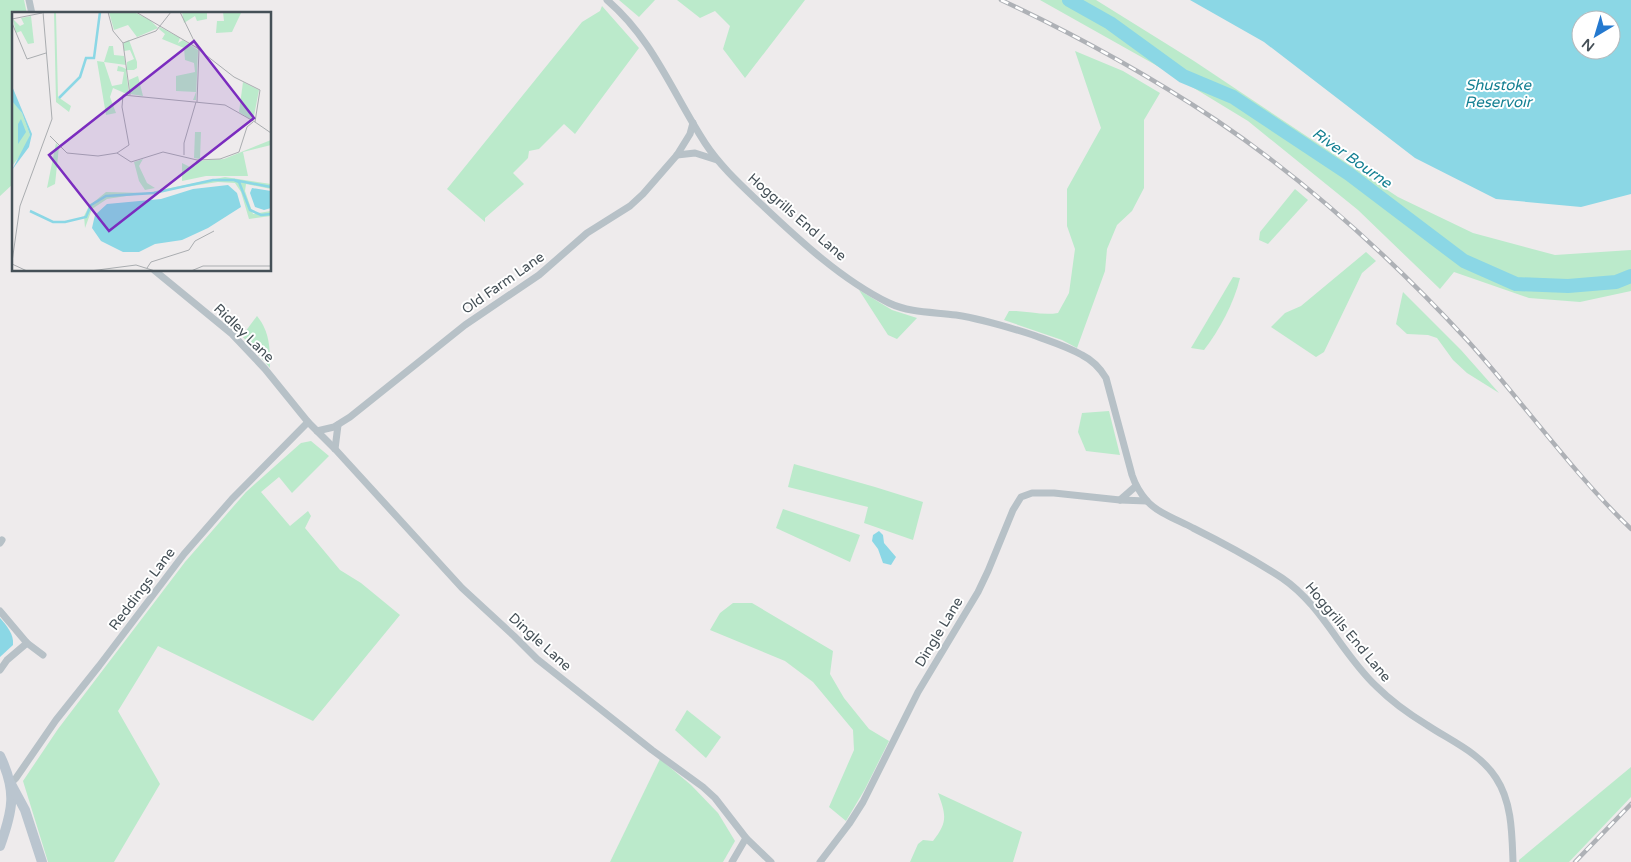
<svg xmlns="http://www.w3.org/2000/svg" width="1631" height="862" viewBox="0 0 1631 862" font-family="'Varela Round',sans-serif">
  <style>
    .green { fill: #bbeacb }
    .water { fill: #8bd7e5; fill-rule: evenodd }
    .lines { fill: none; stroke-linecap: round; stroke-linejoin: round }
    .river { stroke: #8bd7e5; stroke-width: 14 }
    .street { stroke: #b7c1c7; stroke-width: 7 }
    .secondary { stroke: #bac5cf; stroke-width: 10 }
    .rail-casing { stroke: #aeb1b6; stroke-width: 4.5 }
    .rail { stroke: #fff; stroke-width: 2.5; stroke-dasharray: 8; stroke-linecap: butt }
    .labels { text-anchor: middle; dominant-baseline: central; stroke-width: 4; stroke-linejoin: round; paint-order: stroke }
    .street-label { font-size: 14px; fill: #455057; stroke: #fff }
    .water-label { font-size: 15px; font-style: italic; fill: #158093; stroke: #fff }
    .inset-river { fill: none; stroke: #8bd7e5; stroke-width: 2.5 }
    .inset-road { fill: none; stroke: #aaadb0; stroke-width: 1 }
    .view { fill: #7b2cbf; fill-opacity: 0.15; stroke: #7b2cbf; stroke-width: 2.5 }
    .inset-edge { fill: none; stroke: #455057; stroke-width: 2.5 }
  </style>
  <rect width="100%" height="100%" fill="#eeebec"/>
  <g class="green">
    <path d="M 0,0 L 24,0 L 27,14 L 14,14 L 14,183 L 0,196 Z"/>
    <path d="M 619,0 L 655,0 L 639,17 Z"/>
    <path d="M 677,0 L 805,0 L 745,78 L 723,49 L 730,26 L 715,11 L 700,18 Z"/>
    <path d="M 1040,0 L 1096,0 L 1194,61 L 1398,197 L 1473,233 L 1555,255 L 1631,250 L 1631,291 L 1580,302 L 1529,298 L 1454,272 L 1440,289 L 1358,210 L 1248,121 L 1161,68 Z"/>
    <path d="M 602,6 L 639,48 L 575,134 L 564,124 L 539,149 L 529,151 L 528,158 L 513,173 L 524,184 L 485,218 L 485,222 L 447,189 L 582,22 L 600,11 Z"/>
    <path d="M 1075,51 L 1123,71 L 1160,93 L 1144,120 L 1144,188 L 1132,211 L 1117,225 L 1107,249 L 1105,271 L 1077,348 L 1062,340 L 1004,320 L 1009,311 C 1026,310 1041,316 1058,313 L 1069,293 L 1075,249 L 1067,226 L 1067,189 L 1101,128 Z"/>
    <path d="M 1295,189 L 1308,200 L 1268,244 L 1259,240 L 1260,232 Z"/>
    <path d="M 1366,252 L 1376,261 L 1362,273 L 1324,352 L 1316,357 L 1271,327 L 1285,313 L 1301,306 Z"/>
    <path d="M 1233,277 L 1240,278 C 1234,303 1220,329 1204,350 L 1191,348 Z"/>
    <path d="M 859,290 L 892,310 L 917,318 L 897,339 L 888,335 Z"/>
    <path d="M 1403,292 L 1461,350 L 1499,393 L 1467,373 L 1453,360 L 1437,338 L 1428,335 L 1407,334 L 1396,324 Z"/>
    <path d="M 257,316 C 270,332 270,349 270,368 L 242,336 Z"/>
    <path d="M 1109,411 L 1120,455 L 1086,451 L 1078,432 L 1082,413 Z"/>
    <path d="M 311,441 L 329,456 L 292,493 L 279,477 L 261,492 L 290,526 L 308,511 L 311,516 L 305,528 L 340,570 L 361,583 L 400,615 L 313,721 L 158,646 L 118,711 L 160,784 L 114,862 L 48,862 L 23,781 L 58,729 L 185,562 L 246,492 L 301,443 Z"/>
    <path d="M 794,464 L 875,487 L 923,502 L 913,540 L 864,523 L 868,507 L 788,487 Z"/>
    <path d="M 783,509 L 860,535 L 850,562 L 776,528 Z"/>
    <path d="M 733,603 L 752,603 L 833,651 L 830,674 L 844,698 L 869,729 L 889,741 L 865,789 L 846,821 L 829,807 L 854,750 L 853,730 L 813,682 L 785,661 L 710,630 L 720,613 Z"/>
    <path d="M 687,710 L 721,737 L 706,758 L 675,730 Z"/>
    <path d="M 660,759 L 691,785 L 718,813 L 735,841 L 723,862 L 610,862 Z"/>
    <path d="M 1631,767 L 1631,797 L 1569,862 L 1519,862 L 1519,860 Z"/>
    <path d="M 938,793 L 1022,832 L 1013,862 L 910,862 L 918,844 L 923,840 L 933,841 C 948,822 946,815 938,793 Z"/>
  </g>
  <g class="water">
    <path d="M 1190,0 L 1631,0 L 1631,194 L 1581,207 L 1496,199 L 1415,158 L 1264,42 ZM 1581,20 L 1611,20 L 1611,50 L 1581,50 Z"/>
    <path d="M 879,531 L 883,535 L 884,543 L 896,557 L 891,565 L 883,563 L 878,549 L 872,541 L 873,535 Z"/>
    <path d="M 0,618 C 7,626 14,634 13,645 L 0,657 Z"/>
  </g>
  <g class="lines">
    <path class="river" d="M 1069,0 L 1110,23 L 1183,76 L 1233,97 L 1349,174 L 1464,261 L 1516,284 L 1568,286 L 1616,282 L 1631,276"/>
    <g class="street">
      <path d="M 29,0 L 32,14"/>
      <path d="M 607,0 C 653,39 673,94 705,143 C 720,166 741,185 761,204 C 799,240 842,280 889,303 C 910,313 933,312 956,315 C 982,319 1008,327 1033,335 C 1049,341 1066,346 1082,355 C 1092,360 1100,368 1106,378 L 1132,475 C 1135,484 1140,493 1147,501 C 1158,513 1178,520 1193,528 C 1223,543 1253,559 1282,578 C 1322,605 1341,653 1376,686 C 1391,701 1409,714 1427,725 C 1451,741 1480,753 1496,778 C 1512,802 1512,834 1513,862"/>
      <path d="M 677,155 L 695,153 L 717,160"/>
      <path d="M 154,270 L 232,334 L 265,369 L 308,422 L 335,449 L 462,588 L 514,636 L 537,659 L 652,750 L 703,787 L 715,798 L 746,838 L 771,862"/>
      <path d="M 317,431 L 334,427 L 350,417 L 465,325 L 539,275 L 587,233 L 630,206 L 643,194 L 677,155 L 690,134 L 693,123"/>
      <path d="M 335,449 L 338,425"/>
      <path d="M 1120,500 L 1136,486"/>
      <path d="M 0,543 L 2,540"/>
      <path d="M 0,611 L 27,643 L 43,655"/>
      <path d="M 0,670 L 7,660 L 27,643"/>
      <path d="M 11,783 L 16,778 L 56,720 L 99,666 L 184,554 L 232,499 L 308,422"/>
      <path d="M 732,862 L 746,838"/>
      <path d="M 820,862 L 849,824 L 863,802 L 918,692 L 978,592 L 988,571 L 1013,510 L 1021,497 L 1032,493 L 1054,493 L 1120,500 L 1147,501"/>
    </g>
    <g class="secondary">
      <path d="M 0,756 C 17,791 13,810 0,846"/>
      <path d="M 11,784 L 25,810 L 42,862"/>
    </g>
    <defs>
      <g id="rail">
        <path d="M 1001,0 C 1076,35 1148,75 1216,120 C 1308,182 1392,259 1467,340 C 1523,402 1571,471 1631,529"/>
        <path d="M 1575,862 L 1631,804"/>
      </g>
    </defs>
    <use href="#rail" class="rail-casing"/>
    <use href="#rail" class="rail"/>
  </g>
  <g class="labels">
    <g class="street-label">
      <text transform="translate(797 217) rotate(41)">Hoggrills End Lane</text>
      <text transform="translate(503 283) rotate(-35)">Old Farm Lane</text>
      <text transform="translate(244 333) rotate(44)">Ridley Lane</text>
      <text transform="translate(142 589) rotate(-53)">Reddings Lane</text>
      <text transform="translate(939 632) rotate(-59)">Dingle Lane</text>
      <text transform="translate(1348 632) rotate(50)">Hoggrills End Lane</text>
      <text transform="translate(540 642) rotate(42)">Dingle Lane</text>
    </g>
    <g class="water-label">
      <text x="1498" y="85">Shustoke<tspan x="1498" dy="17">Reservoir</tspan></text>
      <text transform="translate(1352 158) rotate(35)">River Bourne</text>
    </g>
  </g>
  <g transform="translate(12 12)">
    <rect width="259" height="259" fill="#eeebec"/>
    <path d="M 42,0 L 53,0 L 44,1 L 46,85 L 59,94 L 57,100 L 44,90 ZM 97,0 L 122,0 L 138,8 L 146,16 L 125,25 L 116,13 L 102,18 ZM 170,0 L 195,0 L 195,7 L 185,9 L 183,4 L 172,11 ZM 211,0 L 229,1 L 220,20 L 204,21 L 205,9 L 212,9 ZM 19,4 L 22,31 L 16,32 L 9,19 L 4,21 L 1,7 L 8,14 L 12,12 L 9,6 ZM 148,15 L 168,26 L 166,31 L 171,28 L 186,38 L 184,87 L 184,88 L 181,88 L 184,80 L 164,79 L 164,64 L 183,60 L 182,51 L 173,48 L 172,36 L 150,27 L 153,22 L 147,17 ZM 117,28 L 125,50 L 125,56 L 122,58 L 115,58 L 115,50 L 122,47 L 118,38 L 112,39 L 111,31 ZM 97,34 L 101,34 L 102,43 L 112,44 L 114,53 L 92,50 L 100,74 L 110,72 L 112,60 L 105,59 L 106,54 L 110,55 L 114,57 L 117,83 L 101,76 L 98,85 L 104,101 L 94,103 L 85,49 L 92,50 ZM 126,64 L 131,84 L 118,82 L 117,68 ZM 231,70 L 247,78 L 241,109 L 227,100 ZM 0,88 L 10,101 L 18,123 L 11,140 L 0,154 ZM 183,120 L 189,120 L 188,147 L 182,146 ZM 259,128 L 259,133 L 231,140 L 236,164 L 194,164 L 170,169 L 170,151 L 178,155 L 184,153 L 184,149 L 212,147 ZM 44,131 L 47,135 L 43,172 L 35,176 ZM 131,147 L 127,154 L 135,171 L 143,176 L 133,178 L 127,169 L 122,150 ZM 213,165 L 259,172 L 259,177 L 234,172 L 233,179 L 241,202 L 259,199 L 259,204 L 237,207 L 229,180 L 223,171 L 206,170 L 95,187 L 80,197 L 73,216 L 72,204 L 77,194 L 94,180 L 134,181 Z" fill="#bbeacb"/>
    <path d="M 0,74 L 20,122 L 17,135 L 0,158 L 18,123 L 10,101 L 0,89 ZM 9,107 L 14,120 L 6,132 L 6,112 ZM 216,173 L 225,181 L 229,195 L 196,216 L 170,228 L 143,232 L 127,240 L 111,240 L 89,229 L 80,216 L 83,203 L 95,192 L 149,187 L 181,177 ZM 240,176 L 259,179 L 259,196 L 252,198 L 243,195 L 238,181 Z" fill="#8bd7e5"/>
    <path class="inset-river" d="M 47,86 L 68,65 L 74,46 L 82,46 L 88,0M 222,168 L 227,170 L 238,198 L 249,203 L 259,202M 18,199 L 41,210 L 53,210 L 74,205 L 79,193 L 94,184 L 142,181 L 201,168 L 222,168 L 259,175"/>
    <path class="inset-road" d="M 96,0 L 101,19 L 111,31 L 118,83M 124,0 L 187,37 L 185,90M 168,0 L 186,37 L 222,65 L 248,78 L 243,110 L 259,121M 0,7 L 30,1M 0,11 L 15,47 L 34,41M 111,31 L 144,19 L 159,0M 38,124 L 55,141 L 86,144 L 105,141 L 119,150 L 151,140 L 185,148 L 208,147 L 227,140 L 235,115 L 241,110M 105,141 L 117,133 L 110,95 L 111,83 L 213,93 L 243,110M 172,143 L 172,131 L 184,90M 0,250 L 8,194 L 40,107 L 31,0M 0,252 L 15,259M 135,256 L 139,250 L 177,238 L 183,229 L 202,219M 78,259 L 124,253 L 143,259M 179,259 L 191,254 L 259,254"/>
    <path class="view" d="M 182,29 L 242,106 L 97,219 L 37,143 Z"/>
    <rect width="259" height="259" class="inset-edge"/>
  </g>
  <g transform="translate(1596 35) rotate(218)"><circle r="24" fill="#ffffff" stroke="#b5b9bc"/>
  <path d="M0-4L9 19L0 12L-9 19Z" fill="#2479cf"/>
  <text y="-8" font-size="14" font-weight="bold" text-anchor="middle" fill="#455057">N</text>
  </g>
</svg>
